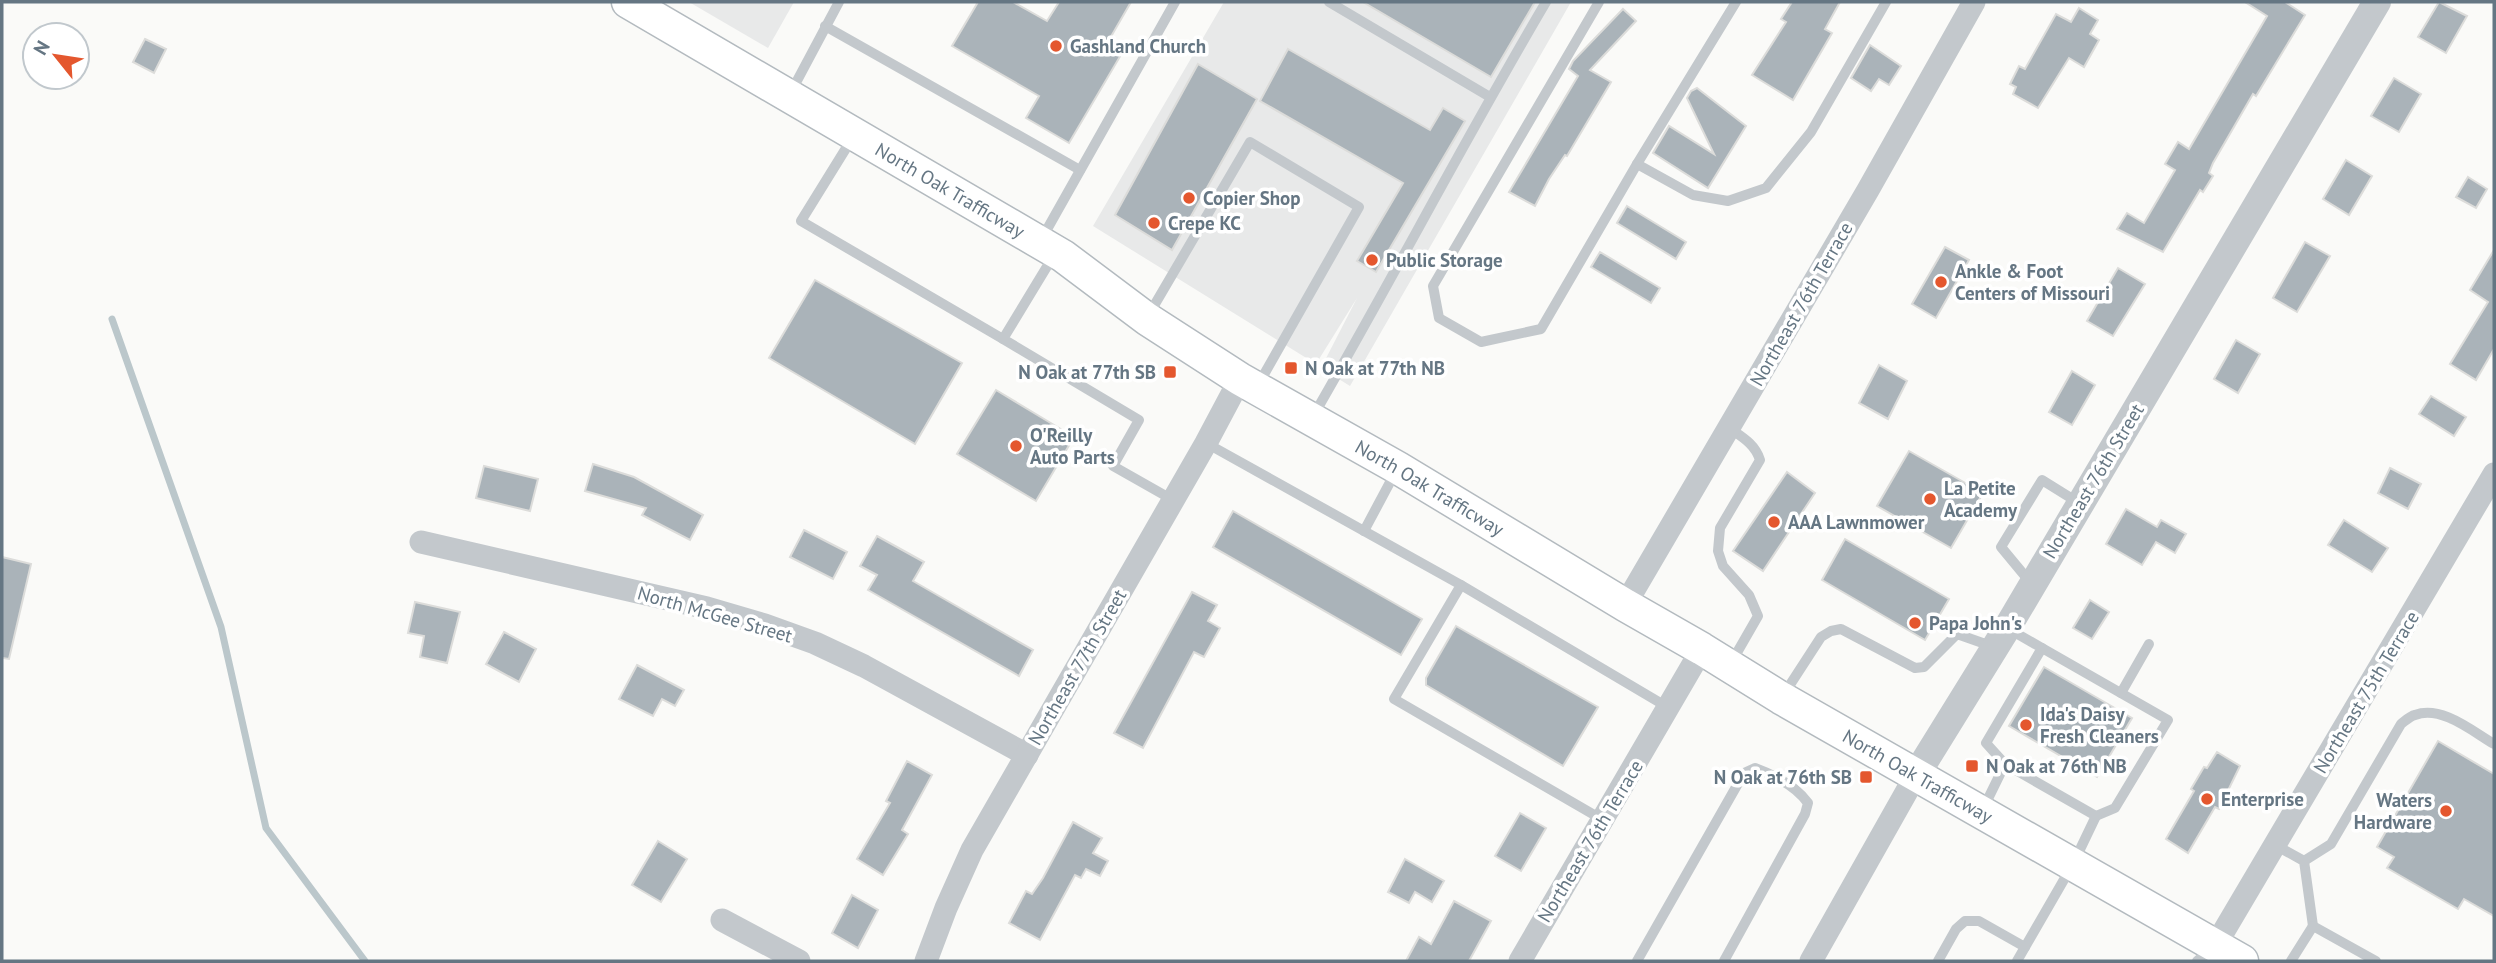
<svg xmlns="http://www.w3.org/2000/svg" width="2496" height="963" viewBox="0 0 2496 963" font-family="'PT Sans',sans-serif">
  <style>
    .built { fill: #e8e9e9 }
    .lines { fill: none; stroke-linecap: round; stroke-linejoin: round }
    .stream { stroke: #bbc7cb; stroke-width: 7 }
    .building { fill: #aab3b9; stroke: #dcdcda; stroke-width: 2 }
    .secondary-casing { stroke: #b3babf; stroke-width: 35 }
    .service { stroke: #c3c8cc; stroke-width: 10 }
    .minor { stroke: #c3c8cc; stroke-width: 23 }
    .tertiary { stroke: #c3c8cc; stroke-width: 28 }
    .secondary { stroke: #fff; stroke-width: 32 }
    .poi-dot { fill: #e4572e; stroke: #fff; stroke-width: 2.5 }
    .labels { text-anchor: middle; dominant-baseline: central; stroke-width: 7; stroke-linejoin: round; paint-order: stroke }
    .poi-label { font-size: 19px; font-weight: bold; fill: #657683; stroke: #fff; text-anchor: start }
    .street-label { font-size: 19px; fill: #657683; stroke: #fff }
  </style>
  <rect width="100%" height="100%" fill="#fafaf8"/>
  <g class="built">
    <path d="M 689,2 L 794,2 L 768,48 Z"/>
    <path d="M 1224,2 L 1571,2 L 1350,386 L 1321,368 L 1357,298 L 1316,364 L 1093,226 Z"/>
  </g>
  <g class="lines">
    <path class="stream" d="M 112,319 L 221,627 L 266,828 L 365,961"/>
  </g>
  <g class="building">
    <path d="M 978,2 L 1013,2 L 1047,21 L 1059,2 L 1131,2 L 1109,40 L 1125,48 L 1069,143 L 1026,118 L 1039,96 L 952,46 Z"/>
    <path d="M 1363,2 L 1535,2 L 1491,77 Z"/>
    <path d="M 1792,2 L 1840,2 L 1825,29 L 1832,33 L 1793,100 L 1752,75 L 1786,22 L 1781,19 Z"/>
    <path d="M 2245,2 L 2285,2 L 2305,15 L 2256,96 L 2253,94 L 2213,163 L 2209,173 L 2213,176 L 2203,192 L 2200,190 L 2163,252 L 2117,229 L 2127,213 L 2144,223 L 2175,170 L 2165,164 L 2178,142 L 2189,149 L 2267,16 Z"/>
    <path d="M 2439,2 L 2467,16 L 2446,53 L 2418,37 Z"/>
    <path d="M 2079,8 L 2098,20 L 2090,34 L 2099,40 L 2084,67 L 2069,58 L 2038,108 L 2013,94 L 2016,87 L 2010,84 L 2019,66 L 2025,69 L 2056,14 L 2071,22 Z"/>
    <path d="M 1623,9 L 1636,21 L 1590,70 L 1611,82 L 1567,156 L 1565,155 L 1549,179 L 1535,206 L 1509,192 L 1578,76 L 1569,69 L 1573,61 Z"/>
    <path d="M 145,39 L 166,49 L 154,73 L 133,62 Z"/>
    <path d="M 1870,45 L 1901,66 L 1889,85 L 1879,79 L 1871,91 L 1851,78 Z"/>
    <path d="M 1288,49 L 1430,130 L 1443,108 L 1465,121 L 1376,272 L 1357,261 L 1403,183 L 1260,101 Z"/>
    <path d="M 1198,64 L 1257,99 L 1172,250 L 1115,215 Z"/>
    <path d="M 2394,78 L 2421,94 L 2399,132 L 2371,116 Z"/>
    <path d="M 1697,88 L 1746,126 L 1708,188 L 1653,153 L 1669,126 L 1714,154 L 1687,98 L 1691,91 Z"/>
    <path d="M 2346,160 L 2372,176 L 2349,215 L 2323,199 Z"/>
    <path d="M 2468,177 L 2487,189 L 2476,208 L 2456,197 Z"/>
    <path d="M 1627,206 L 1686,242 L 1676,259 L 1617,223 Z"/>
    <path d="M 2305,242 L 2330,256 L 2297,312 L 2273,298 Z"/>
    <path d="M 1945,247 L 1969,260 L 1936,318 L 1912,304 Z"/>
    <path d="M 2494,250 L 2494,349 L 2476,380 L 2450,364 L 2488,302 L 2470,290 Z"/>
    <path d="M 1600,252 L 1660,288 L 1651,303 L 1591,267 Z"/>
    <path d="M 2118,268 L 2145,284 L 2113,336 L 2087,321 Z"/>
    <path d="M 815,280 L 962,363 L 915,444 L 769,358 Z"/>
    <path d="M 2236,340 L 2260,354 L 2238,393 L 2214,379 Z"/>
    <path d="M 1879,365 L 1907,381 L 1888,419 L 1859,403 Z"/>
    <path d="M 2072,371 L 2095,385 L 2072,425 L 2049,412 Z"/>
    <path d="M 996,390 L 1074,437 L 1036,501 L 957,454 Z"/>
    <path d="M 2431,396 L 2466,417 L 2454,436 L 2419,414 Z"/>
    <path d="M 1909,451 L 1983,493 L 1951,548 L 1877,506 Z"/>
    <path d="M 593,464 L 634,477 L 703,515 L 690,540 L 642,515 L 646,508 L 585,491 Z"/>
    <path d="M 484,466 L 538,479 L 530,511 L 476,498 Z"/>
    <path d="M 2390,468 L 2421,484 L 2408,509 L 2378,493 Z"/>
    <path d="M 1787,472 L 1815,493 L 1763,571 L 1733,551 Z"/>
    <path d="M 2126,509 L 2157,527 L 2161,520 L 2186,534 L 2175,553 L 2156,542 L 2142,565 L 2106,544 Z"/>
    <path d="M 1233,511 L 1422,619 L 1401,655 L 1213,547 Z"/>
    <path d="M 2344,520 L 2388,548 L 2372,572 L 2328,545 Z"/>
    <path d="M 804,530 L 847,552 L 833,579 L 790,557 Z"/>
    <path d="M 877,536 L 924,562 L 913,581 L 1033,650 L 1019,676 L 868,590 L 877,575 L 860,566 Z"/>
    <path d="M 1845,539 L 1949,599 L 1925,640 L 1822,580 Z"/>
    <path d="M 2,557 L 31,564 L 9,659 L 2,658 Z"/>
    <path d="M 1192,592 L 1217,605 L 1208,621 L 1220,628 L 1204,657 L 1194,652 L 1143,748 L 1114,733 Z"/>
    <path d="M 2090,600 L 2109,612 L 2092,639 L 2073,628 Z"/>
    <path d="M 415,602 L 460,612 L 447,663 L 420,657 L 424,636 L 408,633 Z"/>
    <path d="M 1456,626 L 1598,707 L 1563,766 L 1426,685 L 1426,678 Z"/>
    <path d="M 504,632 L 536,649 L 519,682 L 486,664 Z"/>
    <path d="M 637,665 L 684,690 L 675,706 L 662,699 L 653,716 L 619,699 Z"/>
    <path d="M 2044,667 L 2132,718 L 2097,777 L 2009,726 Z"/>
    <path d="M 2438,741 L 2494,774 L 2494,916 L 2464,899 L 2458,909 L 2387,868 L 2394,857 L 2377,847 Z"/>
    <path d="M 2217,752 L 2240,766 L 2219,809 L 2215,807 L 2188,853 L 2166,839 L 2194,791 L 2191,789 L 2204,767 L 2207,768 Z"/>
    <path d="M 907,761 L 932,775 L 902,830 L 908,834 L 883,875 L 857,859 L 890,803 L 886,801 Z"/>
    <path d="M 1520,813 L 1546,828 L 1521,871 L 1495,856 Z"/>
    <path d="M 1073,822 L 1102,838 L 1093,853 L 1108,861 L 1100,876 L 1086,869 L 1081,878 L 1075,875 L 1040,940 L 1009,923 L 1026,891 L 1032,894 L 1043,878 Z"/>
    <path d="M 658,841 L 687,859 L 661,902 L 632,885 Z"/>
    <path d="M 1405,859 L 1444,881 L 1432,902 L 1415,892 L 1409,903 L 1388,892 Z"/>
    <path d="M 852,895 L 878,910 L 858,948 L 832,933 Z"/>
    <path d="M 1454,901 L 1491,921 L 1469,961 L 1406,961 L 1419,937 L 1431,944 Z"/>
  </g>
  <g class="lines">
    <defs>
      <g id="secondary">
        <path id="s1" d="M 628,2 L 1063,256 L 1147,319 L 1240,379 L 1398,468 L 1625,605 L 1702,649 L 1781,698 L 2242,961"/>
      </g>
    </defs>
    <use href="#secondary" class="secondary-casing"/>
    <g class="service">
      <path d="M 1329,2 L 1490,97"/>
      <path d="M 1599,2 L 1433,286 L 1439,318 L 1481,342 L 1541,329 L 1637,164 L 1736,2"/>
      <path d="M 825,26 L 1080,170"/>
      <path d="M 791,92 L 839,2"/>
      <path d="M 853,137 L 801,221 L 1003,339"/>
      <path d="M 1637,164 L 1693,195 L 1728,201 L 1766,188 L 1811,132 L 1886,2"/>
      <path d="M 1041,240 L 1175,2"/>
      <path d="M 1054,255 L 1003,339 L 1139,420 L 1113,466 L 1173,500"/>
      <path d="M 1148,316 L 1250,142 L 1359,207 L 1258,385"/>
      <path d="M 1312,418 C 1392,280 1465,139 1546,2"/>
      <path d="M 1729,428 C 1742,437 1755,444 1760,460 L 1720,528 L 1718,551 L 1723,566 L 1749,595 L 1758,616 L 1731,663"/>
      <path d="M 1206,443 L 1461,585 L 1394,699 L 1603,820"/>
      <path d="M 1364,531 L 1396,471"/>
      <path d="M 2030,582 L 2001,547 L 2042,480 L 2079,503"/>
      <path d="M 1461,585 L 1669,708"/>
      <path d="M 2042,648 L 2168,720 L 2115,808 L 2096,816"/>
      <path d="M 2121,693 L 2149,644"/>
      <path d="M 1784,694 L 1821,637 L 1831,631 L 1841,629 L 1915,668 L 1924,667 L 1957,634 L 1994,647"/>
      <path d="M 2005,764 L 1986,743 L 2042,648 L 2007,628"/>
      <path d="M 1982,811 L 2005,764 L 2096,816 L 2073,864 L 2017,961"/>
      <path d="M 2275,845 L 2304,861 L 2313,926"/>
      <path d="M 2304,861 L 2331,844 L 2401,724 C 2405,721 2410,716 2415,715 C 2442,705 2473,732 2494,744"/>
      <path d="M 1637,961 L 1744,773 L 1755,768 C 1774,775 1796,786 1808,803 L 1805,814 L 1724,961"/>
      <path d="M 1938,961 L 1956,929 L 1965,921 L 1979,921 L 2025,947"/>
      <path d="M 2197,961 L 2214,947"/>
      <path d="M 2291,961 L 2313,926 L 2376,961"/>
    </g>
    <g class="minor">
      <path d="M 421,542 L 707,608 L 765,625 L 815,643 L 864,666 L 1027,755"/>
      <path d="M 1625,605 L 1868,190 L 1974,2"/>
      <path d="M 722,920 L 799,961"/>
      <path d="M 2215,946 L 2494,474"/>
      <path d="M 926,961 L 946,908 L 972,850 L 1206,443 L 1240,379"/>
      <path d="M 1520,961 L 1702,649"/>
      <path d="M 1811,961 L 1916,775"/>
    </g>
    <path class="tertiary" d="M 1916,775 L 2007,628 L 2377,2"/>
    <use href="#secondary" class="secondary"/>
  </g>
  <g class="poi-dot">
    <circle cx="1056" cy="46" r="7"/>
    <circle cx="1189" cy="198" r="7"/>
    <circle cx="1154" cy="223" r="7"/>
    <circle cx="1372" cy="260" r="7"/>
    <circle cx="1941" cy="282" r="7"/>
    <rect x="1284" y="361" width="14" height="14" rx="3.5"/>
    <rect x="1163" y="365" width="14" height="14" rx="3.5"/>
    <circle cx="1016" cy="446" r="7"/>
    <circle cx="1930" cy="499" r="7"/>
    <circle cx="1774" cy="522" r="7"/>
    <circle cx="1915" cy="623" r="7"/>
    <circle cx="2026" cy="725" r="7"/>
    <rect x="1965" y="759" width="14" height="14" rx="3.5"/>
    <rect x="1859" y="770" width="14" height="14" rx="3.5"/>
    <circle cx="2207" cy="799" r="7"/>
    <circle cx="2446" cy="811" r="7"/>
  </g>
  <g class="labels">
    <g class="poi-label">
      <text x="1070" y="46">Gashland Church</text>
      <text x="1203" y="198">Copier Shop</text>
      <text x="1168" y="223">Crepe KC</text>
      <text x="1386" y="260">Public Storage</text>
      <text x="1955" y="271">Ankle &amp; Foot<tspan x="1955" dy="22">Centers of Missouri</tspan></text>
      <text x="1305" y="368">N Oak at 77th NB</text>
      <text x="1156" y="372" text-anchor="end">N Oak at 77th SB</text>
      <text x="1030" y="435">O'Reilly<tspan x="1030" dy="22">Auto Parts</tspan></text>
      <text x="1944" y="488">La Petite<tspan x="1944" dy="22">Academy</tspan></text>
      <text x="1788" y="522">AAA Lawnmower</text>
      <text x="1929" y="623">Papa John's</text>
      <text x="2040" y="714">Ida's Daisy<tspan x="2040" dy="22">Fresh Cleaners</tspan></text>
      <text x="1986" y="766">N Oak at 76th NB</text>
      <text x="1852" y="777" text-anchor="end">N Oak at 76th SB</text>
      <text x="2221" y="799">Enterprise</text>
      <text x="2432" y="800" text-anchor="end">Waters<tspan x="2432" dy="22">Hardware</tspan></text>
    </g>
    <g class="street-label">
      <text stroke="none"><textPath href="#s1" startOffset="373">North Oak Trafficway</textPath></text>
      <text transform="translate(1801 304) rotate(-60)">Northeast 76th Terrace</text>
      <text transform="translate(2093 481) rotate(-59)">Northeast 76th Street</text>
      <text stroke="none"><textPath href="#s1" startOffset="938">North Oak Trafficway</textPath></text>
      <text transform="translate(715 614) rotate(16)">North McGee Street</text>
      <text transform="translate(1077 667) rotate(-60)">Northeast 77th Street</text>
      <text transform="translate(2366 692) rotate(-59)">Northeast 75th Terrace</text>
      <text stroke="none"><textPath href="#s1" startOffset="1505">North Oak Trafficway</textPath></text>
      <text transform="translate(1590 841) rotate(-59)">Northeast 76th Terrace</text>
    </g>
  </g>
  <rect width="2496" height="963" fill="none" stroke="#657683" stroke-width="7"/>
  <g transform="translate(56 56) rotate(300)"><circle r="33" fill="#ffffff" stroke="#c1c8cd" stroke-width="2"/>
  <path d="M0-5L12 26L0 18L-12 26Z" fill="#e4572e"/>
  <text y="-10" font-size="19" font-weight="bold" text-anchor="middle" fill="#657683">N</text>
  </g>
</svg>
